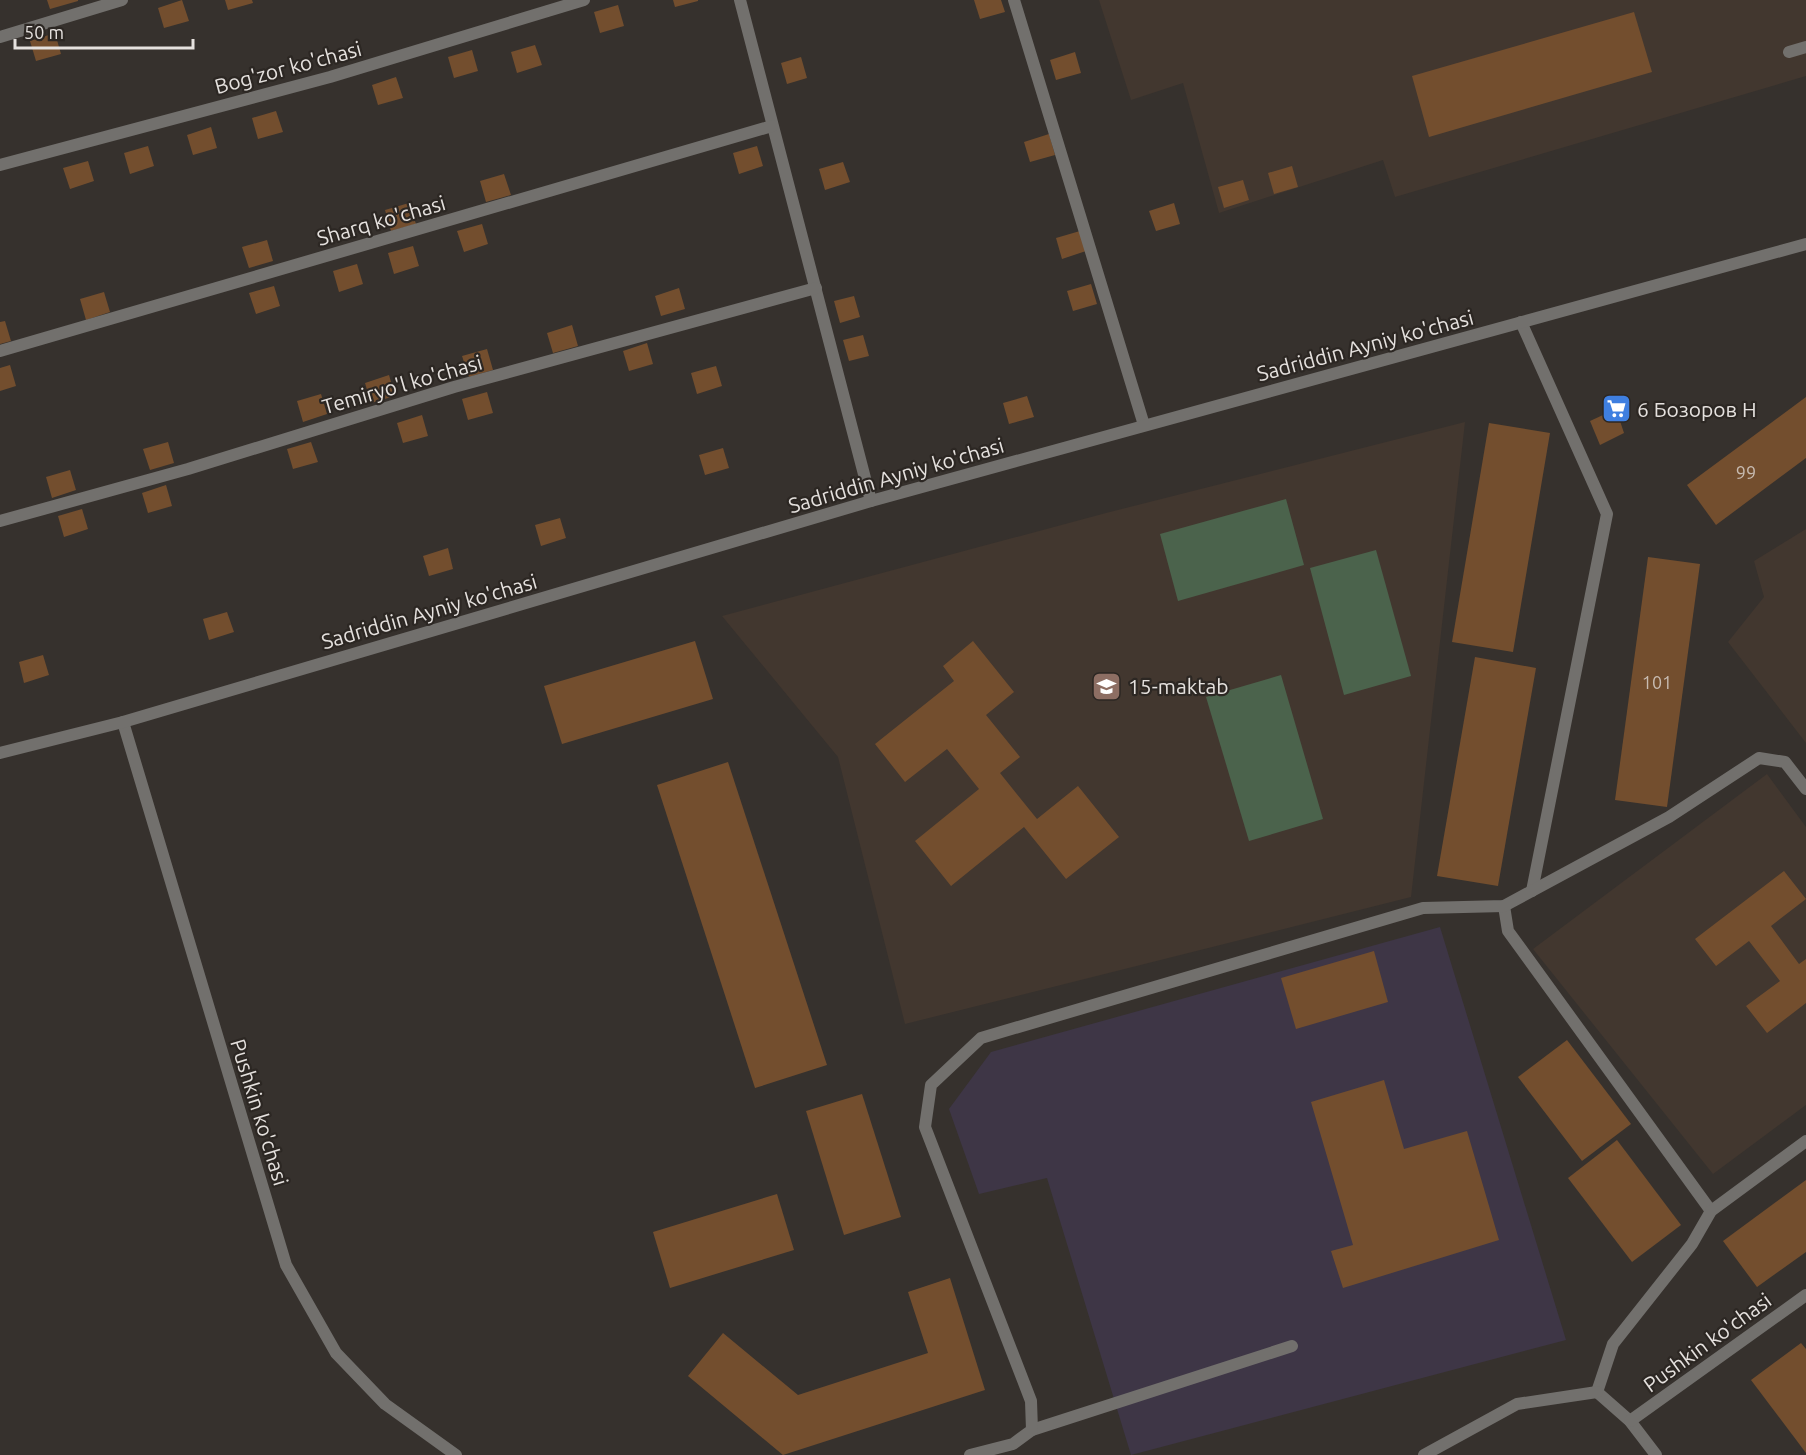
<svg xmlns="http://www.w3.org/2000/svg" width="1806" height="1455" viewBox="0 0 1806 1455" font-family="Ubuntu,sans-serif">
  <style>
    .built { fill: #42372f }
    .industrial { fill: #3e3646 }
    .green { fill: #4b634c }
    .building { fill: #734e2e }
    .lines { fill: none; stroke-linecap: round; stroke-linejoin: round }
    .service { stroke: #72706d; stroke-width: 12 }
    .minor { stroke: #72706d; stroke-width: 12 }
    .tertiary { stroke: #72706d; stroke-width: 12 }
    .labels { text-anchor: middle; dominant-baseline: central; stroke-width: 4.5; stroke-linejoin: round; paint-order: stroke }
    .number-label { font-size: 18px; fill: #c8bcb2 }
    .street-label { font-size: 21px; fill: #e5e1de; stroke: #2c2723 }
    .poi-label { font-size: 21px; fill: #e5e1de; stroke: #2c2723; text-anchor: start }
  </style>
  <rect width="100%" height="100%" fill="#36312d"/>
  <g class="built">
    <path d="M 1099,0 L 1806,0 L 1806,76 L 1395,197 L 1383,160 L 1219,213 L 1183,83 L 1131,100 Z"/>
    <path d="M 1465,422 L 1411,897 L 905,1024 L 838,757 L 722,616 L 1106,513 Z"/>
    <path d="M 1806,529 L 1806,743 L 1728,642 L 1764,597 L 1754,561 Z"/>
    <path d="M 1767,774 L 1806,827 L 1806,1105 L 1713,1174 L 1533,949 Z"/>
  </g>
  <path class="industrial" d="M 1440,927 L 1566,1340 L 1131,1455 L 1047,1178 L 979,1194 L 949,1109 L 991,1052 Z"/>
  <g class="green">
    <path d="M 1286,499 L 1304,565 L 1178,601 L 1160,534 Z"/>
    <path d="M 1376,550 L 1411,676 L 1344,695 L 1310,568 Z"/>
    <path d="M 1281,675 L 1323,819 L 1249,841 L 1206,697 Z"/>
  </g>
  <g class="building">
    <path d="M 47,0 L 78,0 L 78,1 L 50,9 Z"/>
    <path d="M 182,0 L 189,21 L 164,28 L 158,8 Z"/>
    <path d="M 225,0 L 252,0 L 253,3 L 228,10 Z"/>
    <path d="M 673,0 L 698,0 L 698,1 L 675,7 Z"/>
    <path d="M 974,0 L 1001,0 L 1005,12 L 980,19 Z"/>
    <path d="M 618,5 L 624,26 L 600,33 L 594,12 Z"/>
    <path d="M 1634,12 L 1652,72 L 1429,137 L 1412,76 Z"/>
    <path d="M 55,33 L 61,54 L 36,61 L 30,41 Z"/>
    <path d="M 535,45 L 542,65 L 517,73 L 511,52 Z"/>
    <path d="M 472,50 L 478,71 L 454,78 L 448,57 Z"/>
    <path d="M 1075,52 L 1081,73 L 1056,80 L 1050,60 Z"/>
    <path d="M 801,57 L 807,78 L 787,84 L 781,63 Z"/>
    <path d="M 396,77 L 403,98 L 378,105 L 372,85 Z"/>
    <path d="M 276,111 L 283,132 L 258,139 L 252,118 Z"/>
    <path d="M 211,127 L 217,148 L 193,155 L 187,135 Z"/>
    <path d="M 1049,134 L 1055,155 L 1030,162 L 1024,142 Z"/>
    <path d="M 148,146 L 154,166 L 130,174 L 124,153 Z"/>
    <path d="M 757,146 L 763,166 L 739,174 L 733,153 Z"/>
    <path d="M 88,161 L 94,181 L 70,189 L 63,168 Z"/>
    <path d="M 843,162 L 850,182 L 825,190 L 819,169 Z"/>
    <path d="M 1292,166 L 1298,187 L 1274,194 L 1268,173 Z"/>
    <path d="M 504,174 L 511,195 L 486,202 L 480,181 Z"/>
    <path d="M 1243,180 L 1249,200 L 1224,208 L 1218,187 Z"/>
    <path d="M 409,203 L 416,224 L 391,231 L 385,210 Z"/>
    <path d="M 1174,203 L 1180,224 L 1156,231 L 1149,211 Z"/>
    <path d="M 482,224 L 488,244 L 464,252 L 457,231 Z"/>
    <path d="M 1080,231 L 1086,251 L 1062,259 L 1056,238 Z"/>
    <path d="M 267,240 L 273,261 L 249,268 L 242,247 Z"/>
    <path d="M 413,246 L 419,266 L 394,274 L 388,253 Z"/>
    <path d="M 357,264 L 363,284 L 339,292 L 333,271 Z"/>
    <path d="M 1091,284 L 1097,304 L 1073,311 L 1067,291 Z"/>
    <path d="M 274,286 L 280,306 L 256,314 L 249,293 Z"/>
    <path d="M 679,288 L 685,309 L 661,316 L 655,296 Z"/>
    <path d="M 104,292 L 110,312 L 86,320 L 80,299 Z"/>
    <path d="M 854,296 L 860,317 L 840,323 L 834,301 Z"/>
    <path d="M 5,321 L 11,341 L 0,344 L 0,322 Z"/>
    <path d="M 572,325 L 578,346 L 553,353 L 547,333 Z"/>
    <path d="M 863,335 L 869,356 L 849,361 L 843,340 Z"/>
    <path d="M 647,343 L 653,364 L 629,371 L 623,351 Z"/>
    <path d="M 487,349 L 493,370 L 469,377 L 462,356 Z"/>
    <path d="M 10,365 L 16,386 L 0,391 L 0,368 Z"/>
    <path d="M 716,366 L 722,386 L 697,394 L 691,373 Z"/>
    <path d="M 389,375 L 395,396 L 371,403 L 365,383 Z"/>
    <path d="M 487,392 L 493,413 L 468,420 L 462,399 Z"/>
    <path d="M 321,394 L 327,414 L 303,422 L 297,401 Z"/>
    <path d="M 1027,396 L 1034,417 L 1009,424 L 1003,403 Z"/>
    <path d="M 1806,397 L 1806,458 L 1716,525 L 1687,485 Z"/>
    <path d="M 1616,409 L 1624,433 L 1600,445 L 1590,421 Z"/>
    <path d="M 422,415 L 428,436 L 403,443 L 397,423 Z"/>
    <path d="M 1489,423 L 1550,433 L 1513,652 L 1452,642 Z"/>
    <path d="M 168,442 L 174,463 L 150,470 L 143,449 Z"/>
    <path d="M 311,442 L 318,462 L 293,469 L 287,449 Z"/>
    <path d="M 723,448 L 729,468 L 705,475 L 699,455 Z"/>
    <path d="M 70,470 L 76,490 L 52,498 L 46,477 Z"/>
    <path d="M 166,485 L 172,506 L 148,513 L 142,493 Z"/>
    <path d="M 82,509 L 88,529 L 64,537 L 58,516 Z"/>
    <path d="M 560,518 L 566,538 L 541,546 L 535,525 Z"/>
    <path d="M 448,548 L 453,569 L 429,576 L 423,556 Z"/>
    <path d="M 1648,557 L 1700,564 L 1667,807 L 1615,800 Z"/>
    <path d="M 227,612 L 234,632 L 209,640 L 203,619 Z"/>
    <path d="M 695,641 L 713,699 L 562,744 L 544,686 Z"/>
    <path d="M 973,641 L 1014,692 L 986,715 L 1020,757 L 1000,773 L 1037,819 L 1078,786 L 1119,837 L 1066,879 L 1024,827 L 951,886 L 915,841 L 979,789 L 947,749 L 905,782 L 875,744 L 954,681 L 943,666 Z"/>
    <path d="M 43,655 L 49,675 L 24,683 L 19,662 Z"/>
    <path d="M 1475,657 L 1536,668 L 1498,886 L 1437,876 Z"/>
    <path d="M 728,762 L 827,1065 L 755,1088 L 657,785 Z"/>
    <path d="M 1784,871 L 1806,899 L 1771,926 L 1799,964 L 1806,959 L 1806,1003 L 1767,1033 L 1746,1006 L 1780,981 L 1749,941 L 1716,966 L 1695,939 Z"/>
    <path d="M 1374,951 L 1388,1002 L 1296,1029 L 1281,978 Z"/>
    <path d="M 1567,1040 L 1631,1124 L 1582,1161 L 1518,1077 Z"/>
    <path d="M 1384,1080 L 1404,1149 L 1467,1131 L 1499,1240 L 1343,1288 L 1331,1251 L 1353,1245 L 1311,1102 Z"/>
    <path d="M 862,1094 L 901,1217 L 844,1235 L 806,1111 Z"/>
    <path d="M 1617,1140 L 1681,1225 L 1632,1262 L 1568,1178 Z"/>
    <path d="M 1806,1180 L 1806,1252 L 1757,1287 L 1723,1241 Z"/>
    <path d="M 777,1194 L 794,1250 L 670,1288 L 653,1232 Z"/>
    <path d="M 950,1278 L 985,1390 L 783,1455 L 688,1376 L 723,1333 L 798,1395 L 928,1353 L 908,1292 Z"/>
    <path d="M 1801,1343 L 1806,1349 L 1806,1453 L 1751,1380 Z"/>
  </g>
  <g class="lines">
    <g class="service">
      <path d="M 1789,52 L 1806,47"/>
      <path d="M 1032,1430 L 1292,1346"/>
    </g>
    <g class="minor">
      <path d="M 740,0 L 871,501"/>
      <path d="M 1014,0 L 1144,425"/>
      <path d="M 0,37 L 122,0"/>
      <path d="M 0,165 L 330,77 L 584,0"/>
      <path d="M 1521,322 L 1607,514 L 1532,891"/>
      <path d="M 0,351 L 772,126"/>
      <path d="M 0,521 L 188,469 L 454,387 L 816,288"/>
      <path d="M 1504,906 L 1508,931 L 1711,1211"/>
      <path d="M 1597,1392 L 1613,1344 L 1692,1244 L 1711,1211 L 1806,1141"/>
      <path d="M 1597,1392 L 1630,1421 L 1656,1455"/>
      <path d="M 1630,1421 L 1806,1295"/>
      <path d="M 970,1455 L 1013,1444 L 1032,1430 L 1031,1401 L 925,1127 L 931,1085 L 981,1038 L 1423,908 L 1504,906 L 1669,817 L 1759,758 L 1785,762 L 1806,789"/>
      <path d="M 1424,1455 L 1517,1404 L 1597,1392"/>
    </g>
    <g class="tertiary">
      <path d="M 123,722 L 286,1265 L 336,1353 L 385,1404 L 456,1455"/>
      <path d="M 0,753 L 123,722 L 871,501 L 1806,244"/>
    </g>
  </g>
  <defs>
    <symbol id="supermarket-square" viewBox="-11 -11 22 22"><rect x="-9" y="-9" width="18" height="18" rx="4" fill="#3f7fe0" stroke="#2c2723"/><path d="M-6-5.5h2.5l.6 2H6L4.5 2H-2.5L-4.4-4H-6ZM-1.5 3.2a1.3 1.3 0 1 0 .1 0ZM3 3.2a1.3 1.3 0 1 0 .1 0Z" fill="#fff"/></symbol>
    <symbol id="school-square" viewBox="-11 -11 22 22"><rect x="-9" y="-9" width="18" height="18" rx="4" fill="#8d6e63" stroke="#2c2723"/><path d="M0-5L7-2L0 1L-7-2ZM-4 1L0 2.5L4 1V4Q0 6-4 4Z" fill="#fff"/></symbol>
  </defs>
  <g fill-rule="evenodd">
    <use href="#supermarket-square" x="1600" y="392" width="33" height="33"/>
    <use href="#school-square" x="1090" y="670" width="33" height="33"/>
  </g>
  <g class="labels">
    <g class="number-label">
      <text x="1746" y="472">99</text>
      <text x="1657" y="682">101</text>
    </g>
    <g class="street-label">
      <text transform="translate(288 67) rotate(-15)">Bog'zor ko'chasi</text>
      <text transform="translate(381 220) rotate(-16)">Sharq ko'chasi</text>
      <text transform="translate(1365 345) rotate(-15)">Sadriddin Ayniy ko'chasi</text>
      <text transform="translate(402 384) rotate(-16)">Temiryo'l ko'chasi</text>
      <text transform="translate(896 475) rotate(-16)">Sadriddin Ayniy ko'chasi</text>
      <text transform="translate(429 611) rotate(-16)">Sadriddin Ayniy ko'chasi</text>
      <text transform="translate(260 1112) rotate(73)">Pushkin ko'chasi</text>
      <text transform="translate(1707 1342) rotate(-36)">Pushkin ko'chasi</text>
    </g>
    <g class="poi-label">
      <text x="1637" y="409">6 Бозоров Н</text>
      <text x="1128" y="686">15-maktab</text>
    </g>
  </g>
  <path d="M15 39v9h178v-9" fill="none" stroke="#e5e1de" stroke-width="3"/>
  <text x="24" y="39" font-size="18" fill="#e5e1de" stroke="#2c2723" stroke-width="4.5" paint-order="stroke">50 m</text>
</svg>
